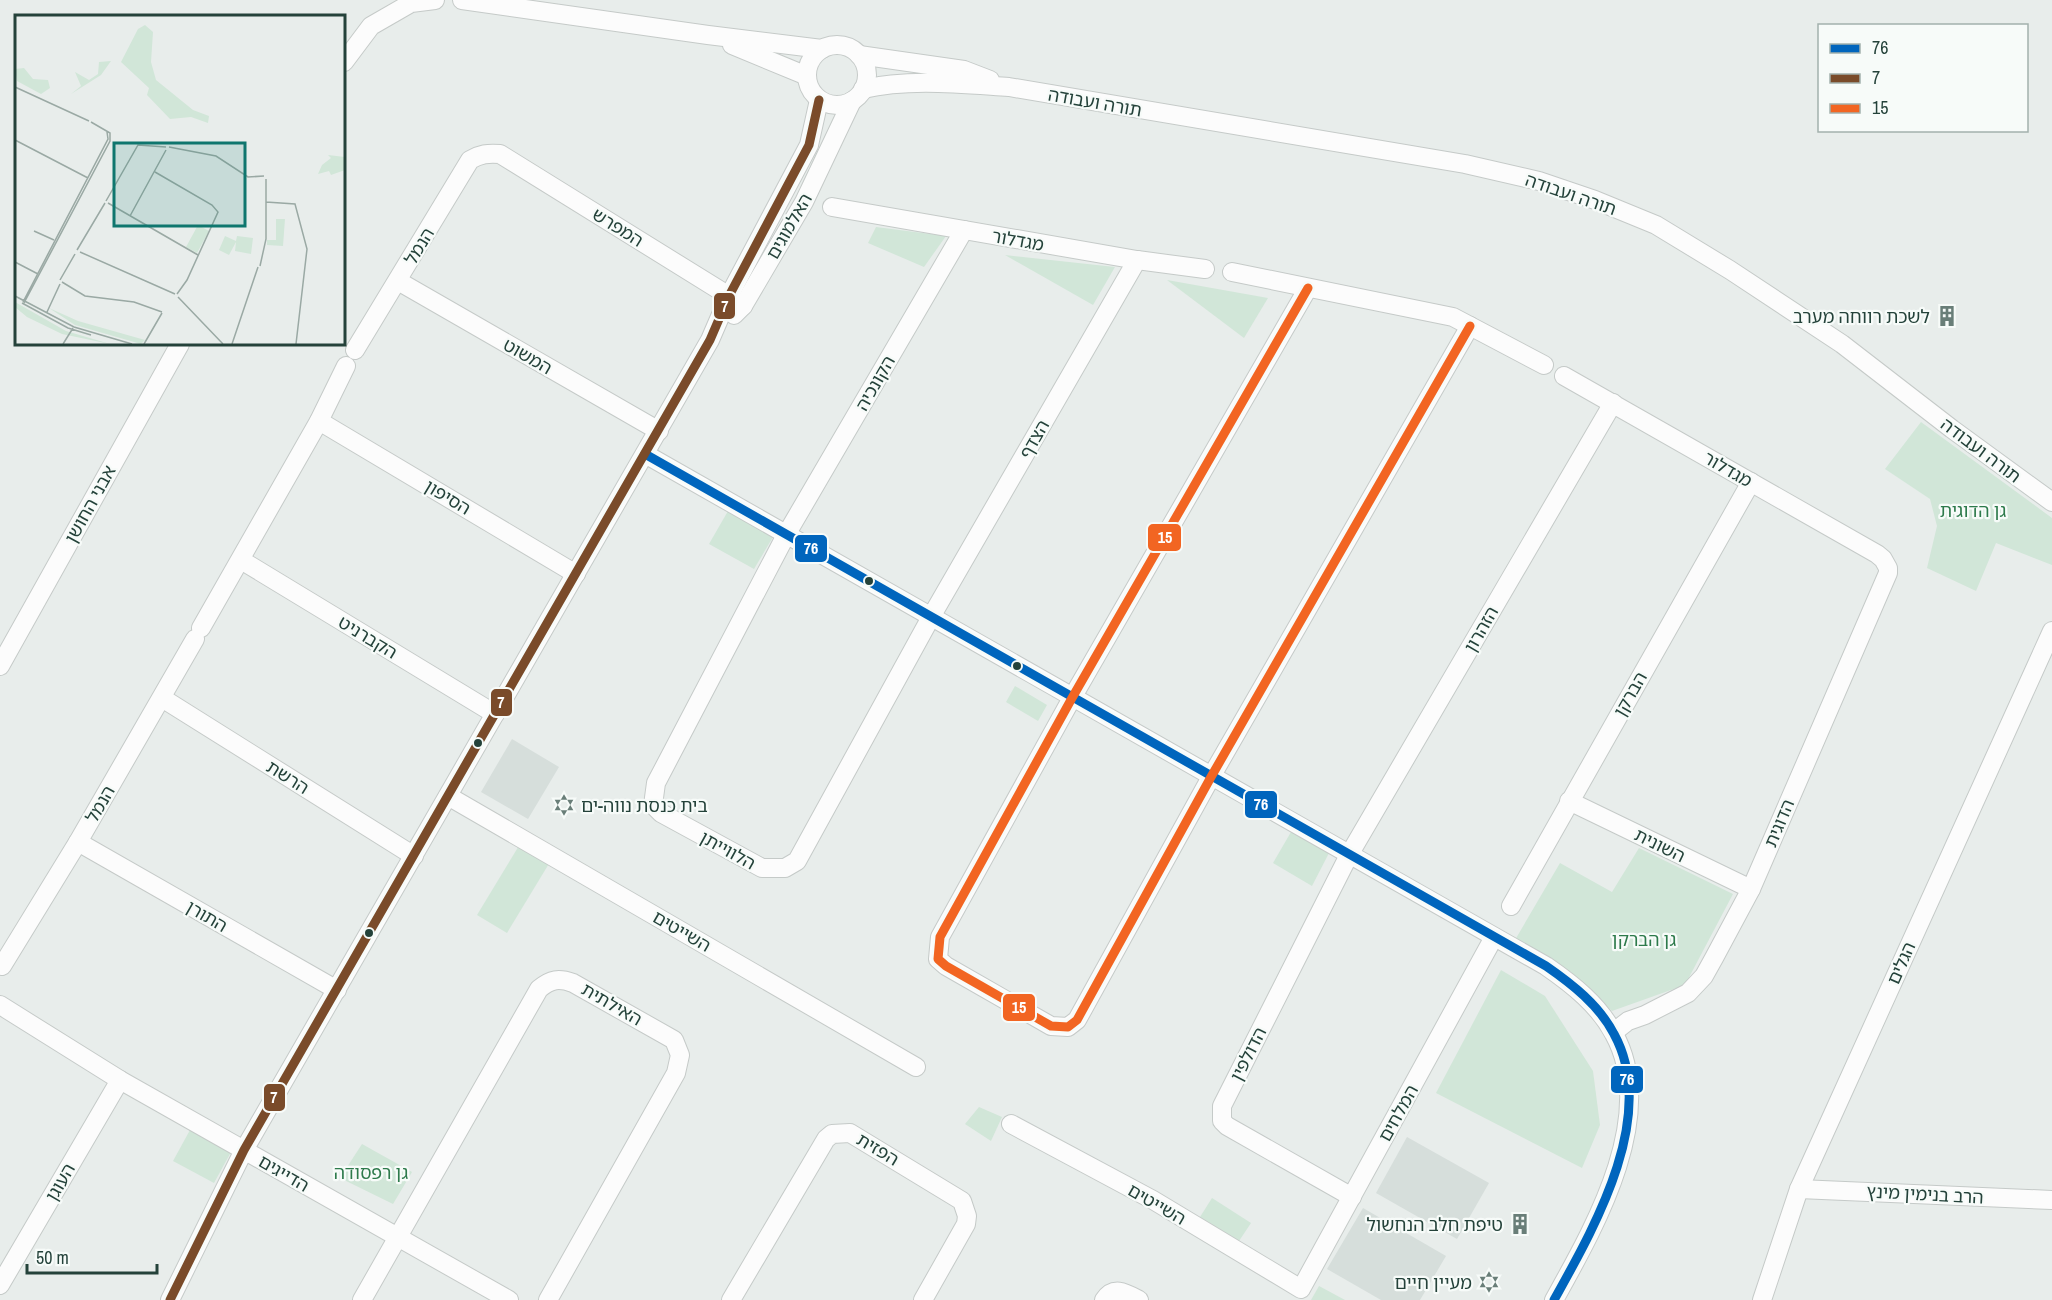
<svg xmlns="http://www.w3.org/2000/svg" width="2052" height="1300" viewBox="0 0 2052 1300" font-family="'Archivo Narrow','Noto Sans Hebrew',sans-serif">
  <style>
    .built { fill: #d6dedb }
    .green { fill: #d1e6d8 }
    .lines { fill: none; stroke-linecap: round; stroke-linejoin: round }
    .minor-casing { stroke: #c5cac8; stroke-width: 20 }
    .minor { stroke: #fcfcfc; stroke-width: 18 }
    .bus-1-casing { stroke: #f7fbf9; stroke-width: 14 }
    .bus-2-casing { stroke: #f7fbf9; stroke-width: 14 }
    .bus-3-casing { stroke: #f7fbf9; stroke-width: 14 }
    .bus-1 { stroke: #0065bd; stroke-width: 9 }
    .bus-2 { stroke: #7a4b2a; stroke-width: 9 }
    .bus-3 { stroke: #f26522; stroke-width: 9 }
    .bus-dot { fill: #24423a; stroke: #f7fbf9; stroke-width: 2 }
    .labels { text-anchor: middle; dominant-baseline: central; stroke-width: 4.5; stroke-linejoin: round; paint-order: stroke }
    .street-label { font-size: 18px; fill: #24423a; stroke: #f7fbf9 }
    .poi-label { font-size: 18px; fill: #24423a; stroke: #f7fbf9; text-anchor: end }
    .park-label { font-size: 18px; fill: #2d7a4b; stroke: #f7fbf9 }
    .inset-road { fill: none; stroke: #9aa9a4; stroke-width: 1.5 }
    .view { fill: #0f766e; fill-opacity: 0.15; stroke: #0f766e; stroke-width: 3 }
    .inset-edge { fill: none; stroke: #24423a; stroke-width: 3 }
    .line-badge { stroke: #f7fbf9; stroke-width: 2 }
    .badge-label { font-size: 16px; text-anchor: middle; font-weight: bold; fill: #fff }
  </style>
  <rect width="100%" height="100%" fill="#e8edeb"/>
  <g class="built">
    <path d="M 512,739 L 559,767 L 528,819 L 481,792 Z"/>
    <path d="M 1407,1137 L 1489,1183 L 1457,1239 L 1376,1193 Z"/>
    <path d="M 1363,1208 L 1446,1256 L 1420,1300 L 1381,1300 L 1327,1269 Z"/>
  </g>
  <g class="green">
    <path d="M 876,227 L 946,236 L 924,267 L 868,243 Z"/>
    <path d="M 1005,255 L 1115,267 L 1093,305 Z"/>
    <path d="M 1167,280 L 1268,298 L 1244,338 Z"/>
    <path d="M 1921,422 L 2052,518 L 2052,565 L 1996,543 L 1976,591 L 1927,568 L 1937,526 L 1930,499 L 1885,469 Z"/>
    <path d="M 728,511 L 773,537 L 754,569 L 709,544 Z"/>
    <path d="M 1015,686 L 1047,705 L 1038,721 L 1006,702 Z"/>
    <path d="M 1291,832 L 1329,853 L 1312,886 L 1273,863 Z"/>
    <path d="M 520,844 L 550,862 L 507,933 L 477,915 Z"/>
    <path d="M 1639,848 L 1733,894 L 1685,985 L 1612,1011 L 1571,972 L 1515,940 L 1560,863 L 1612,892 Z"/>
    <path d="M 1501,970 L 1545,996 L 1593,1071 L 1600,1125 L 1582,1168 L 1436,1093 Z"/>
    <path d="M 979,1107 L 1002,1117 L 991,1141 L 965,1124 Z"/>
    <path d="M 190,1130 L 231,1152 L 214,1183 L 173,1161 Z"/>
    <path d="M 362,1144 L 412,1172 L 393,1204 L 340,1178 Z"/>
    <path d="M 1212,1198 L 1251,1223 L 1239,1241 L 1200,1217 Z"/>
    <path d="M 1319,1286 L 1345,1300 L 1311,1300 Z"/>
  </g>
  <g class="lines">
    <defs>
      <g id="minor">
        <path d="M 462,0 L 708,35 L 822,49"/>
        <path d="M 732,45 L 807,76"/>
        <circle cx="837" cy="75" r="30"/>
        <path d="M 859,55 L 964,70 L 990,80"/>
        <path d="M 344,62 L 371,26 L 411,3 L 435,0"/>
        <path d="M 863,89 C 908,78 963,84 1009,87 L 1465,164 L 1539,181 L 1595,200 L 1656,225 L 1730,270 L 1842,344 L 1952,429 L 2052,502"/>
        <path d="M 832,207 L 1137,260 L 1205,269"/>
        <path d="M 964,230 L 786,535 L 656,783 L 653,805 L 661,813 L 762,868 L 785,868 L 797,861 L 931,617 L 1137,260"/>
        <path d="M 1232,272 L 1453,317 L 1544,365"/>
        <path d="M 398,281 L 659,431"/>
        <path d="M 1308,288 L 1072,698 L 940,937 L 938,959 L 946,966 L 1051,1026 L 1068,1027 L 1077,1020 L 1211,777 L 1470,326"/>
        <path d="M 734,315 L 743,306 L 804,202 L 852,101"/>
        <path d="M 355,350 L 470,160 C 480,154 488,153 500,154 L 729,296 L 743,306"/>
        <path d="M 1564,376 L 1877,554 L 1883,559 L 1888,568 L 1888,573 L 1751,889 L 1714,958 L 1704,976 L 1688,993 L 1645,1015 L 1628,1021 L 1614,1032"/>
        <path d="M 319,421 L 576,574"/>
        <path d="M 645,454 L 1546,966 C 1572,984 1599,1005 1614,1034 C 1659,1116 1594,1228 1554,1300"/>
        <path d="M 241,560 L 495,714"/>
        <path d="M 201,628 L 319,421 L 346,366"/>
        <path d="M 0,666 L 180,344"/>
        <path d="M 162,698 L 414,856"/>
        <path d="M 448,796 L 916,1067"/>
        <path d="M 1569,801 L 1751,889"/>
        <path d="M 78,842 L 337,990"/>
        <path d="M 1511,906 L 1751,482"/>
        <path d="M 2,966 L 78,842 L 195,639"/>
        <path d="M 0,1005 L 120,1080 L 509,1300"/>
        <path d="M 1011,1124 L 1153,1200 L 1301,1289 L 1494,937"/>
        <path d="M 1799,1189 L 2052,1200"/>
        <path d="M 1352,1197 L 1227,1126 L 1222,1121 L 1222,1106 L 1349,855 L 1613,403"/>
        <path d="M 0,1285 L 120,1080"/>
        <path d="M 170,1300 L 244,1150 L 710,340 L 729,296 L 809,145 L 819,100"/>
        <path d="M 362,1300 L 539,989 C 551,979 559,978 573,983 L 674,1040 L 680,1055 L 676,1073 L 548,1300"/>
        <path d="M 731,1300 L 826,1139 L 832,1134 L 850,1133 L 962,1201 L 967,1216 L 966,1224 L 923,1300"/>
        <path d="M 1104,1300 C 1114,1285 1126,1293 1139,1300"/>
        <path d="M 1762,1300 L 1799,1189 L 2052,631"/>
      </g>
    </defs>
    <use href="#minor" class="minor-casing"/>
    <use href="#minor" class="minor"/>
    <defs>
      <path id="bus-1" d="M 645,454 L 1546,966 C 1572,984 1599,1005 1614,1034 C 1659,1116 1594,1228 1554,1300"/>
      <path id="bus-2" d="M 170,1300 L 244,1150 L 710,340 L 729,296 L 809,145 L 819,100"/>
      <path id="bus-3" d="M 1308,288 L 1072,698 L 940,937 L 938,959 L 946,966 L 1051,1026 L 1068,1027 L 1077,1020 L 1211,777 L 1470,326"/>
    </defs>
    <use href="#bus-1" class="bus-1-casing"/>
    <use href="#bus-2" class="bus-2-casing"/>
    <use href="#bus-3" class="bus-3-casing"/>
    <use href="#bus-1" class="bus-1"/>
    <use href="#bus-2" class="bus-2"/>
    <use href="#bus-3" class="bus-3"/>
  </g>
  <defs>
    <symbol id="building-bare" viewBox="-9 -9 18 18"><path d="M-4-6H4V6H1V3H-1V6H-4ZM-2.5-4.3h1.7v1.8h-1.7ZM.8-4.3h1.7v1.8H.8ZM-2.5-1h1.7V.8h-1.7ZM.8-1h1.7V.8H.8Z" fill="#697e78" stroke="#f7fbf9" stroke-width="2.5" paint-order="stroke"/></symbol>
    <symbol id="synagogue-bare" viewBox="-9 -9 18 18"><path d="M0-6.5L5.6 3.2H-5.6ZM0 6.5L5.6-3.2H-5.6Z" fill="#697e78" stroke="#f7fbf9" stroke-width="2.5" paint-order="stroke"/></symbol>
  </defs>
  <g fill-rule="evenodd">
    <use href="#building-bare" x="1932" y="301" width="30" height="30"/>
    <use href="#synagogue-bare" x="549" y="790" width="30" height="30"/>
    <use href="#building-bare" x="1505" y="1209" width="30" height="30"/>
    <use href="#synagogue-bare" x="1474" y="1267" width="30" height="30"/>
  </g>
  <g class="bus-dot">
    <circle cx="869" cy="581" r="5"/>
    <circle cx="1017" cy="666" r="5"/>
    <circle cx="478" cy="743" r="5"/>
    <circle cx="369" cy="933" r="5"/>
  </g>
  <g class="labels">
    <g class="street-label">
      <text transform="translate(1095 102) rotate(10)">תורה ועבודה</text>
      <text transform="translate(1571 194) rotate(19)">תורה ועבודה</text>
      <text transform="translate(789 226) rotate(-60)">האלמוגים</text>
      <text transform="translate(618 227) rotate(32)">המפרש</text>
      <text transform="translate(1018 240) rotate(10)">מגדלור</text>
      <text transform="translate(419 246) rotate(-59)">הנמל</text>
      <text transform="translate(528 356) rotate(30)">המשוט</text>
      <text transform="translate(875 383) rotate(-60)">הקונכיה</text>
      <text transform="translate(1034 439) rotate(-60)">הצדף</text>
      <text transform="translate(1981 450) rotate(37)">תורה ועבודה</text>
      <text transform="translate(1728 469) rotate(30)">מגדלור</text>
      <text transform="translate(448 497) rotate(31)">הסיפון</text>
      <text transform="translate(90 504) rotate(-61)">אבני החושן</text>
      <text transform="translate(1481 629) rotate(-60)">הזהרון</text>
      <text transform="translate(368 637) rotate(31)">הקברניט</text>
      <text transform="translate(1630 694) rotate(-60)">הברקן</text>
      <text transform="translate(288 777) rotate(32)">הרשת</text>
      <text transform="translate(100 804) rotate(-60)">הנמל</text>
      <text transform="translate(1779 823) rotate(-67)">הדוגית</text>
      <text transform="translate(1660 845) rotate(26)">השונית</text>
      <text transform="translate(728 850) rotate(29)">הלווייתן</text>
      <text transform="translate(207 916) rotate(30)">התורן</text>
      <text transform="translate(682 931) rotate(30)">השייטים</text>
      <text transform="translate(1901 963) rotate(-66)">הגלים</text>
      <text transform="translate(612 1004) rotate(30)">האילתית</text>
      <text transform="translate(1248 1054) rotate(-63)">הדולפין</text>
      <text transform="translate(1398 1113) rotate(-61)">המלחים</text>
      <text transform="translate(878 1149) rotate(31)">הפזית</text>
      <text transform="translate(284 1173) rotate(30)">הדייגים</text>
      <text transform="translate(60 1182) rotate(-60)">העוגן</text>
      <text transform="translate(1925 1194) rotate(3)">הרב בנימין מינץ</text>
      <text transform="translate(1157 1204) rotate(30)">השייטים</text>
    </g>
    <g class="poi-label">
      <text x="1930" y="316">לשכת רווחה מערב</text>
      <text x="581" y="805" text-anchor="start">בית כנסת נווה-ים</text>
      <text x="1503" y="1224">טיפת חלב הנחשול</text>
      <text x="1472" y="1282">מעיין חיים</text>
    </g>
    <g class="park-label">
      <text x="1973" y="510">גן הדוגית</text>
      <text x="1644" y="939">גן הברקן</text>
      <text x="371" y="1172">גן רפסודה</text>
    </g>
  </g>
  <g transform="translate(15 15)">
    <rect width="330" height="330" fill="#e8edeb"/>
    <path d="M 130,10 L 138,17 L 136,47 L 141,65 L 178,95 L 194,101 L 193,108 L 176,102 L 155,104 L 132,80 L 134,73 L 106,47 L 123,14 ZM 96,46 L 86,60 L 56,79 L 66,71 L 60,57 L 74,65 L 83,59 L 84,47 ZM 9,53 L 18,64 L 33,65 L 35,73 L 26,79 L 2,66 L 0,54 ZM 313,140 L 330,142 L 330,155 L 316,160 L 314,156 L 303,159 L 307,150 L 316,143 ZM 261,204 L 270,204 L 268,231 L 252,230 L 252,225 L 261,225 ZM 183,210 L 194,216 L 182,238 L 171,232 ZM 210,221 L 221,226 L 222,221 L 238,223 L 236,239 L 220,236 L 221,227 L 214,240 L 204,235 ZM 0,287 L 51,316 L 95,329 L 47,319 L 12,302 L 0,292 ZM 34,293 L 63,306 L 130,325 L 126,329 L 60,310 Z" fill="#d1e6d8"/>
    <path class="inset-road" d="M 0,72 L 74,106M 0,125 L 73,163M 154,132 L 201,141 L 233,162 L 249,161M 140,157 L 197,190 L 203,197 L 172,265 L 162,279M 91,186 L 123,130 L 151,132M 251,187 L 280,189 L 292,234 L 281,329M 93,188 L 183,240M 115,201 L 151,135M 19,216 L 39,225M 62,235 L 90,188M 65,237 L 160,279M 0,247 L 23,259M 245,251 L 251,224 L 251,164M 45,265 L 60,239M 47,267 L 70,281 L 119,287 L 147,297M 0,281 L 59,312 L 117,329M 163,282 L 208,329M 8,287 L 93,124 L 92,117M 7,288 L 53,313 L 76,320M 9,288 L 95,126 L 95,118 L 76,107M 32,297 L 45,269M 48,329 L 58,313M 129,329 L 147,298M 217,329 L 243,252"/>
    <path class="view" d="M 99,128 L 230,128 L 230,211 L 99,211 Z"/>
    <rect width="330" height="330" class="inset-edge"/>
  </g>
  <g class="line-badge">
    <rect x="713" y="292" width="23" height="28" rx="6" fill="#7a4b2a"/>
    <rect x="1147" y="523" width="35" height="29" rx="6" fill="#f26522"/>
    <rect x="794" y="534" width="34" height="29" rx="6" fill="#0065bd"/>
    <rect x="490" y="688" width="23" height="29" rx="6" fill="#7a4b2a"/>
    <rect x="1244" y="790" width="34" height="29" rx="6" fill="#0065bd"/>
    <rect x="1002" y="993" width="34" height="29" rx="6" fill="#f26522"/>
    <rect x="1610" y="1065" width="34" height="29" rx="6" fill="#0065bd"/>
    <rect x="263" y="1083" width="23" height="29" rx="6" fill="#7a4b2a"/>
  </g>
  <g class="badge-label">
    <text x="725" y="312">7</text>
    <text x="1165" y="543">15</text>
    <text x="811" y="554">76</text>
    <text x="501" y="708">7</text>
    <text x="1261" y="810">76</text>
    <text x="1019" y="1013">15</text>
    <text x="1627" y="1085">76</text>
    <text x="274" y="1103">7</text>
  </g>
  <rect x="1818" y="24" width="210" height="108" fill="#f7fbf9" stroke="#a3b1ad" stroke-width="1.5"/>
  <rect x="1830" y="44" width="30" height="9" fill="#0065bd" stroke="#a3b1ad" stroke-width="1.5"/>
  <text x="1872" y="54" font-size="18" fill="#24423a">76</text>
  <rect x="1830" y="74" width="30" height="9" fill="#7a4b2a" stroke="#a3b1ad" stroke-width="1.5"/>
  <text x="1872" y="84" font-size="18" fill="#24423a">7</text>
  <rect x="1830" y="104" width="30" height="9" fill="#f26522" stroke="#a3b1ad" stroke-width="1.5"/>
  <text x="1872" y="114" font-size="18" fill="#24423a">15</text>
  <path d="M27 1264v9h130v-9" fill="none" stroke="#24423a" stroke-width="3"/>
  <text x="36" y="1264" font-size="18" fill="#24423a" stroke="#f7fbf9" stroke-width="4.5" paint-order="stroke">50 m</text>
</svg>
